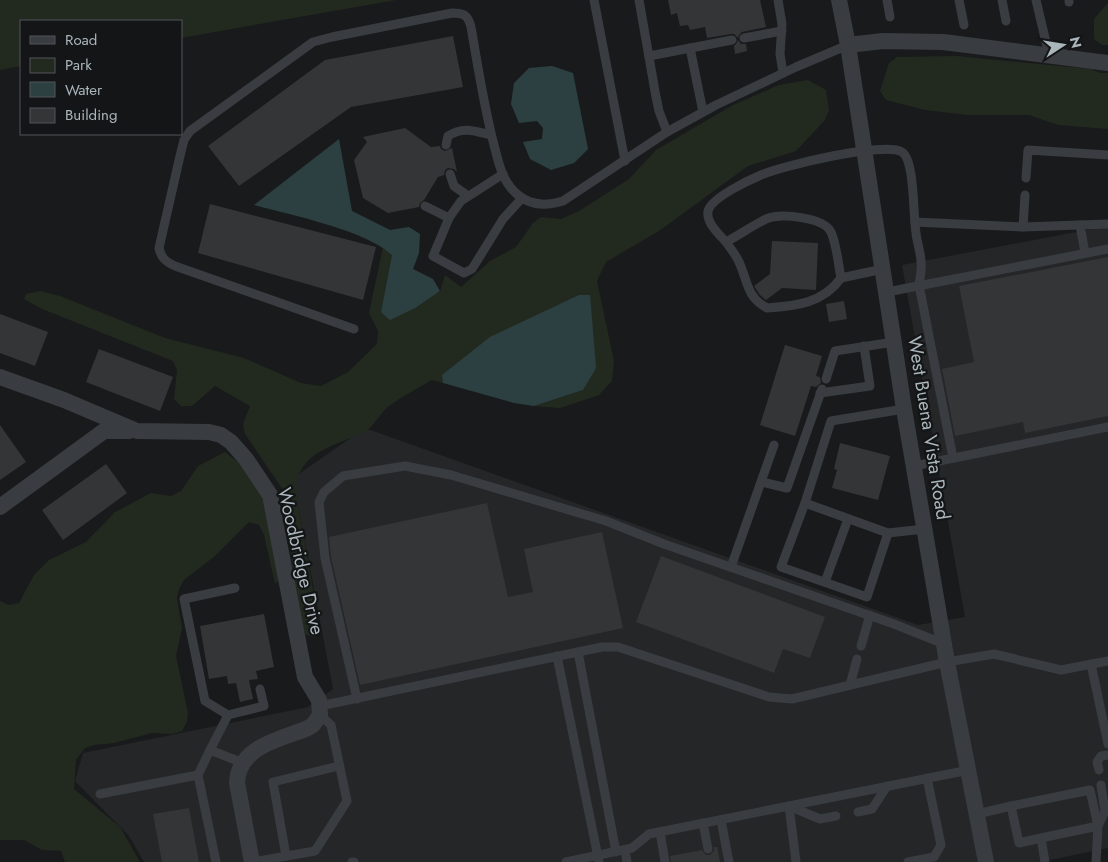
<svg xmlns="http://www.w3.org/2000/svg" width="1108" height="862" viewBox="0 0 1108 862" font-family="Jost,sans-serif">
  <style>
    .built { fill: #252628 }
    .green { fill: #222a20 }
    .water { fill: #2d4041 }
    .building { fill: #343537 }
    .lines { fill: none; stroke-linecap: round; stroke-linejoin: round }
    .service { stroke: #393d41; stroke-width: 9 }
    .minor { stroke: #393d41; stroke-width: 16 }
    .labels { text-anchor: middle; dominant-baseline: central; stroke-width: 4.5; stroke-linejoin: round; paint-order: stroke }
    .street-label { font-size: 19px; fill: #aab6bc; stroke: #141516 }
  </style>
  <rect width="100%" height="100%" fill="#191a1b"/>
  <path class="built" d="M 1108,226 L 1108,848 L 1040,862 L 144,862 L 129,836 L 75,781 L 83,753 L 308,707 L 333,689 L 293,478 L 365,428 L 918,625 L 965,617 L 902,265 Z"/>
  <g class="green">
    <path d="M 0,0 L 396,0 L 181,38 L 181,21 L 21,21 L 21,66 L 0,70 Z"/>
    <path d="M 1108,3 L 1108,45 L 1102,45 L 1094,39 L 1094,19 Z"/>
    <path d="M 957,56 L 1091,69 L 1100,73 L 1108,73 L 1108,129 L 1058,125 L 1029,115 L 967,115 L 925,110 L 886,100 L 880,91 L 889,63 L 897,57 Z"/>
    <path d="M 808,80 L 826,90 L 829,110 L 825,120 L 796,151 L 748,166 L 659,231 L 606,262 L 597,281 L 614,361 L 612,381 L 599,395 L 560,408 L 534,406 L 583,390 L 442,375 L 443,383 L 432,380 C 418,388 403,396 389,406 C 380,413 375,425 366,431 C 342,444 304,449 297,481 C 296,488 297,497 298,504 L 320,629 L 314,638 L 305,634 L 297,605 L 283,490 L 245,434 L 243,424 L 250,406 L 215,386 L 192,406 L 181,406 L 174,399 L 177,370 L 173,361 L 42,309 L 24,299 L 26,294 L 40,291 L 60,296 L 165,338 L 244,358 L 301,383 L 321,386 L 348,372 L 377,344 L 378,331 L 369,313 L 383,247 L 392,255 L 381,312 L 440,292 L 445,275 L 461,287 L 490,261 L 516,247 L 533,223 L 541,217 L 561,219 L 579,211 L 629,179 L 656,150 L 733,105 L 779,85 Z"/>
    <path d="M 225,452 L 257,477 L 278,540 L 281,578 L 275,584 L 264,535 L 259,525 L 249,522 L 215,556 L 184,580 L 179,589 L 177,598 L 182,628 L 176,656 L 188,713 L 187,722 L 182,731 L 172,734 L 152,733 L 114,743 L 94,745 L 85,748 L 76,760 L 74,789 L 120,827 L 140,862 L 65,862 L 61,851 L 42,850 L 24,840 L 0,840 L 0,601 L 9,605 L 19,603 L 34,575 L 49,560 L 86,542 L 115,512 L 151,493 L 171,496 L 181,491 L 198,466 Z"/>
  </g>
  <g class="water">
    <path d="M 552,66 L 573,73 L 588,149 L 574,163 L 551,170 L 530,159 L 523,142 L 542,139 L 543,128 L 537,121 L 519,123 L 511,104 L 514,83 L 529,68 Z"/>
    <path d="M 339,139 L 352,211 L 390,230 L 409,227 L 420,234 L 419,253 L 413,269 L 433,279 L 440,291 L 415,308 L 390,320 L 381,312 L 392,255 C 365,230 291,215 254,205 Z"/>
    <path d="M 579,295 L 590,295 L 596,368 L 583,390 L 534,406 L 514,403 L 443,383 L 442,375 L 490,337 Z"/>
  </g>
  <g class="building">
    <path d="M 668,0 L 760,0 L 766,27 L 742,32 L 740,34 L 738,38 L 734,34 L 731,34 L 707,38 L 705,27 L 690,30 L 688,25 L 680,26 L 677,13 L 671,15 Z"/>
    <path d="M 453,36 L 463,87 L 351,107 L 239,186 L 208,146 L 325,60 Z"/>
    <path d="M 738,40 L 741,44 L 746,44 L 747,51 L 735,54 L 734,46 L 736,44 Z"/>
    <path d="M 405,128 L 431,147 L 440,146 L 441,149 L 445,151 L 452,148 L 457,172 L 454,169 L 448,168 L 445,170 L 444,175 L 438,177 L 424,200 L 420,203 L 419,207 L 388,213 L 363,198 L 354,160 L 367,142 L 363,137 Z"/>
    <path d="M 210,204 L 376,247 L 363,300 L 198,253 Z"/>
    <path d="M 772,241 L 818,243 L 816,290 L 782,288 L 766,300 L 760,295 L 754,286 L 770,274 Z"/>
    <path d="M 1108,257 L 1108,416 L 1025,433 L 1023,422 L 955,436 L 942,369 L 974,362 L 959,286 Z"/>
    <path d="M 844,301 L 847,319 L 829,322 L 826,304 Z"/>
    <path d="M 0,314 L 48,332 L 35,366 L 0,353 Z"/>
    <path d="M 785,345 L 822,356 L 816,376 L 820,377 L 821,383 L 816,387 L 811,386 L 795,436 L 760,425 Z"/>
    <path d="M 99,349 L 173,377 L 160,411 L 86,382 Z"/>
    <path d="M 0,425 L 26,462 L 0,480 Z"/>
    <path d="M 840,443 L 890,456 L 878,500 L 832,488 L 837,470 L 834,469 Z"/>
    <path d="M 106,464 L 127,493 L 63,540 L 42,510 Z"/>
    <path d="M 487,503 L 508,597 L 533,592 L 524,549 L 602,532 L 623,628 L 360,685 L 331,557 L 329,537 Z"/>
    <path d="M 661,556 L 825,617 L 810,658 L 783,649 L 774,673 L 636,622 Z"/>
    <path d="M 264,614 L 274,667 L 256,671 L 258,679 L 249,680 L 253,699 L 240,702 L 236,683 L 228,684 L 227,676 L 209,679 L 200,626 Z"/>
    <path d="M 189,808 L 199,862 L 162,862 L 153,814 Z"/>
    <path d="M 714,847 L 717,847 L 720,862 L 671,862 L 670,856 L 702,850 L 706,855 L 710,855 L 714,851 Z"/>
  </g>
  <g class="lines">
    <g class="service">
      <path d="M 594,0 L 625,161"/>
      <path d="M 639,0 L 656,97 L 659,111 L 667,132"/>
      <path d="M 778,0 L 782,24 L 780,54 L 783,73"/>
      <path d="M 887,0 L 890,17"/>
      <path d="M 959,0 L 964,25"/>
      <path d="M 1002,0 L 1006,21"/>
      <path d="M 1036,0 L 1049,55"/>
      <path d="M 1069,0 L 1069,2"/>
      <path d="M 744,38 L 782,31"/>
      <path d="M 690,48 L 703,112"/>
      <path d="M 649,56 L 732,40"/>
      <path d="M 446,145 L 448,136 C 463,126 475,131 491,135"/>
      <path d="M 450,174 L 454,186 L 468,196"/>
      <path d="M 503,174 L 461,201 L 449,218 L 433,256 L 464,273 L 472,269 L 503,219 L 522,198"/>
      <path d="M 1026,178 L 1028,150 L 1108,155"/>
      <path d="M 425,206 L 449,218"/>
      <path d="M 915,222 L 1023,227 L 1108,224"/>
      <path d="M 1080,225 L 1085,253"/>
      <path d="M 1023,227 L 1025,195"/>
      <path d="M 726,242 C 731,249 736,255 739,262 C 748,281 746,297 767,308 C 797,306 823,303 841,278"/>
      <path d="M 883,269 L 841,278 C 838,263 837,246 831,232 C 823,217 781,213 766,219 C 752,226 739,235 726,242 C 719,234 706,223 708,211 C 711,198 749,180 761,175 C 781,166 885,141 902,152 C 915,160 913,217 916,233 C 917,243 921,253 921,262 C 922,270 920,278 919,285 L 953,458"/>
      <path d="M 887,292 L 1108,249"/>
      <path d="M 354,329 L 175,266 C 166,262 161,258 159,248 L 180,156 L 184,140 L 190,131 L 313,42 L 332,37 L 452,13 C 464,13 468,15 471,27 C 478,67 484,107 494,145 C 498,160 501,176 511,188 C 525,205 544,207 563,201 L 667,132 L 716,105 L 796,67 L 848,45"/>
      <path d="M 826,379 L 835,351 L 894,342"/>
      <path d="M 820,393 L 870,386 L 864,346"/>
      <path d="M 904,409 L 831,421 L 805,503 L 888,533 L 925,529"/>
      <path d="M 914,466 L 1108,427"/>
      <path d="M 762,482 L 787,488 L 822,389"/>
      <path d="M 805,503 L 781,567 L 867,597 L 888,533"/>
      <path d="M 731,567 L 774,445"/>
      <path d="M 825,582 L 848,519"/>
      <path d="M 861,646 L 870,615"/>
      <path d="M 578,652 L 616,852"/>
      <path d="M 557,656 L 599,862"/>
      <path d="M 1091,664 L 1108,744"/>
      <path d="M 850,685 L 857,659"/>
      <path d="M 357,699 L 325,558 L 319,502 L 324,492 L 343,476 L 405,466 L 451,475 L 606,521 L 664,544 L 894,624 L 944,644"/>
      <path d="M 320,706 L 602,647 L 618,647 L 769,697 L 792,699 L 947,662 L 994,654 L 1061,670 L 1108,661"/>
      <path d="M 228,715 L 205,701 L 184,599 L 235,588"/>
      <path d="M 210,750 L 228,715 L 264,706 L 260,689"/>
      <path d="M 1099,770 L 1097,762 L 1101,756 L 1108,755"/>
      <path d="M 100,794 L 198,775"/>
      <path d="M 789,806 L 796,862"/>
      <path d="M 789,806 L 820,819 L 836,816"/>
      <path d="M 858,812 L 872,809 L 887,786"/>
      <path d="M 977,814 L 1011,806"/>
      <path d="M 721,820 L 729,862"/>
      <path d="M 703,823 L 708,849"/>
      <path d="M 660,832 L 665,862"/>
      <path d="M 1041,838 L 1019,843 L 1011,806 L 1090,790 L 1098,826 L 1041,838 L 1045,862"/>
      <path d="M 625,850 L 627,862"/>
      <path d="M 286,856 L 273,782 L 339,766"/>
      <path d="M 216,862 L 198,775 L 210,750 L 243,763"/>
      <path d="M 253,862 L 315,851 L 347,801 L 331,725 L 320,715"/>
      <path d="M 352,862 L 354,862"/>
      <path d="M 566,862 L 632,848 L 649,834 L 969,770"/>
      <path d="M 908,862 L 934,857 L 941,845 L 927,778"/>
      <path d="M 1096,862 L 1098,826 L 1105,811 L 1101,785"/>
    </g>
    <g class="minor">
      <path d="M 839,0 L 848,45 L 904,409 L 947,662 L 986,862"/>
      <path d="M 848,45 L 883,41 L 943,42 L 1108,63"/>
      <path d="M 0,377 L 64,400 L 137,431 L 209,432 L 221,435 L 231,442 L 246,459 L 270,495 L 305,677 L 319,700 L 320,715 L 313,725 L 306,729 C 280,739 238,747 237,783 L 252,862"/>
      <path d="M 0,507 L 104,431 L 129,431"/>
    </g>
  </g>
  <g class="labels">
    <g class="street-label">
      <text transform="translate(929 428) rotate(81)">West Buena Vista Road</text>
      <text transform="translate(301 561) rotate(77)">Woodbridge Drive</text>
    </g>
  </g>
  <rect x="20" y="20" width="162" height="115" fill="#141516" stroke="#505558"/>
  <rect x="30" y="36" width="25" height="8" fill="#393d41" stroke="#505558"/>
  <text x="65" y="45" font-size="15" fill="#aab6bc">Road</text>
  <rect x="30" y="58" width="25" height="15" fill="#222a20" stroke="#505558"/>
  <text x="65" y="70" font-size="15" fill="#aab6bc">Park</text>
  <rect x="30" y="82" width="25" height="15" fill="#2d4041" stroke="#505558"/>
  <text x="65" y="95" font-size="15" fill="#aab6bc">Water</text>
  <rect x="30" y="108" width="25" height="15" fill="#343537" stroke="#505558"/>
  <text x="65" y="120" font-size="15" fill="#aab6bc">Building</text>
  <g transform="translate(1063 45) rotate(78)" stroke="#141516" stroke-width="4" paint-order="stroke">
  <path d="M0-4L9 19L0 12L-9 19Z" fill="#aab6bc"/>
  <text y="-8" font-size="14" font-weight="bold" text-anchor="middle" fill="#aab6bc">N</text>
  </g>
</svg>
